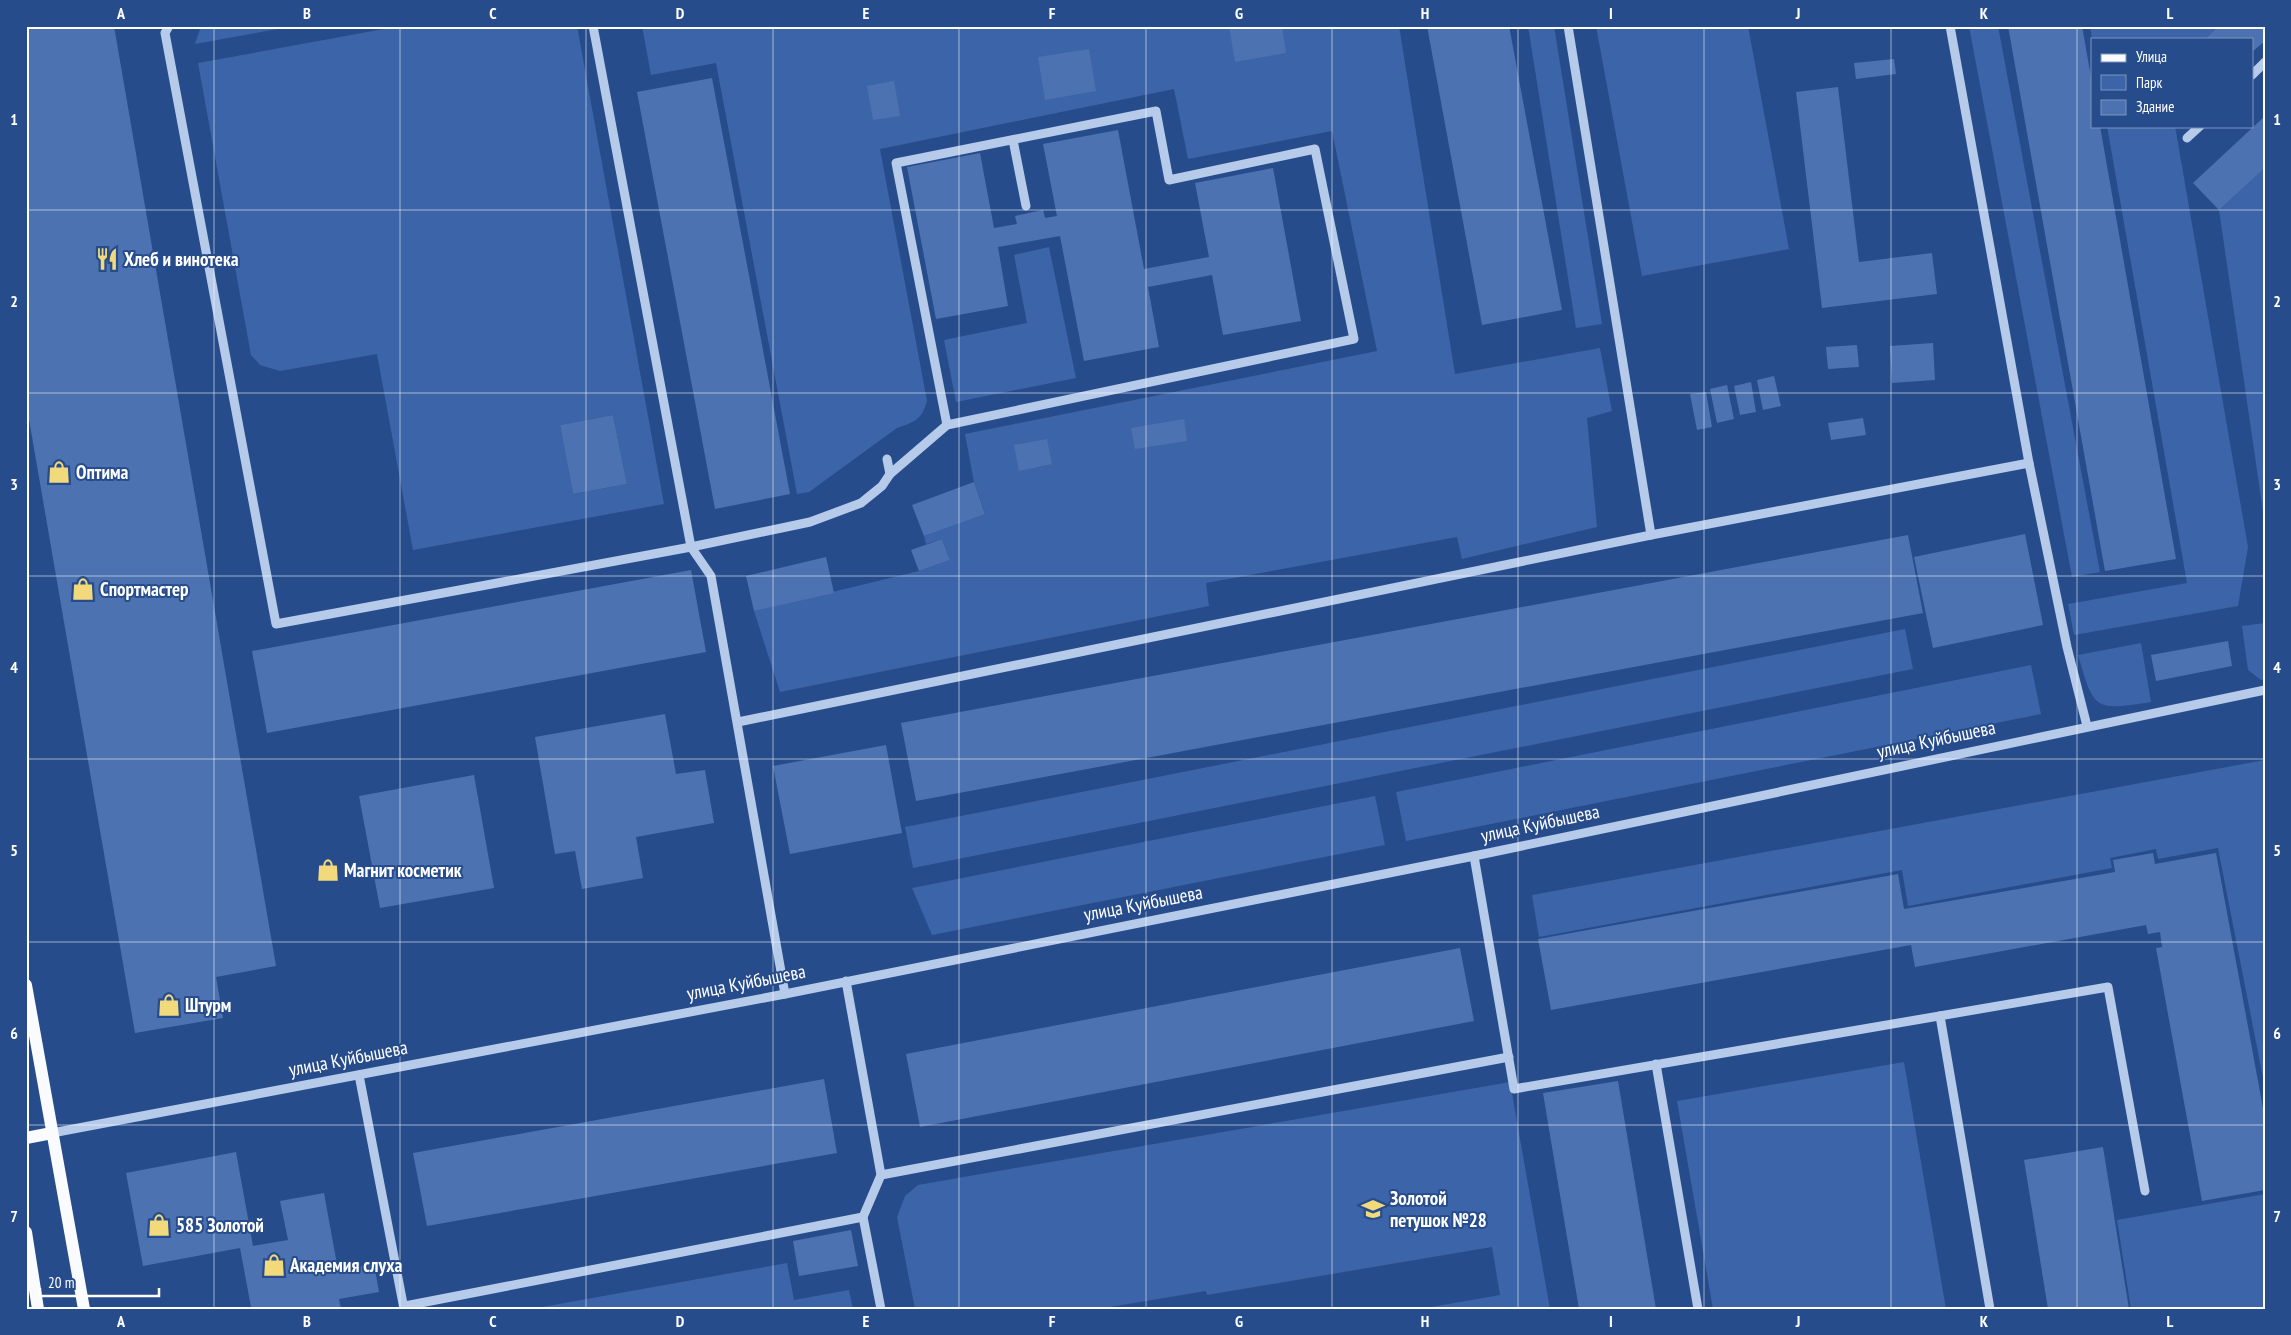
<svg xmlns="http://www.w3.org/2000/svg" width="2291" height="1335" viewBox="0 0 2291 1335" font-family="'PT Sans Narrow',sans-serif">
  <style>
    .green { fill: #3c64a9; fill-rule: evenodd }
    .building { fill: #4c72b1 }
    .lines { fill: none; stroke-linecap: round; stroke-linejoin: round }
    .minor { stroke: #b6caea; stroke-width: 9 }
    .major { stroke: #fafbff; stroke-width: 12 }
    .grid { fill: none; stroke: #fff; stroke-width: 1; stroke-opacity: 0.55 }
    .labels { text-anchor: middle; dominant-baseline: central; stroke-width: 4; stroke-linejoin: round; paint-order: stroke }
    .poi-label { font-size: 19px; font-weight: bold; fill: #fff; stroke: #274c8c; text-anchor: start }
    .street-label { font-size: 19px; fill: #fff; stroke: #274c8c }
    .neatline { fill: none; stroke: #fff; stroke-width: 2 }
    .grid-label { font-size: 16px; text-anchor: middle; font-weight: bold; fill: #fff }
  </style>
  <rect width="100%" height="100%" fill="#274c8c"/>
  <g class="green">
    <path d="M 201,26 L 294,26 L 195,44 Z"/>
    <path d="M 400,26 L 577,26 L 664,504 L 413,550 L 377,354 L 280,371 L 260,365 L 251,355 L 198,63 ZM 613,415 L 627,484 L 573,494 L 560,425 Z"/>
    <path d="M 642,26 L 1399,26 L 1455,374 L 1600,348 L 1612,411 L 1587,418 L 1597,527 L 1462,559 L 1457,537 L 1206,583 L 1209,606 L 780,692 L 754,611 L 919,571 L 950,560 L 942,539 L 926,544 L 924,536 L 985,513 L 974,482 L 965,434 L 1377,351 L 1332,131 L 1188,159 L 1174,89 L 880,149 L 927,401 C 922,420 914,422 897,428 L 809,492 L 797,494 L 716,63 L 651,75 Z"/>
    <path d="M 1528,26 L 1554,26 L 1602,324 L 1576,328 Z"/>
    <path d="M 1596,26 L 1748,26 L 1789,249 L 1642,276 Z"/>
    <path d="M 1969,26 L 1998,26 L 2100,572 L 2072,577 Z"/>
    <path d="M 2090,26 L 2219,26 L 2205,39 L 2092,39 Z"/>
    <path d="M 2107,126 L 2175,126 L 2248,547 L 2238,606 L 2074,635 L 2068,604 L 2187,583 Z"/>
    <path d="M 2265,168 L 2265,525 L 2219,210 Z"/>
    <path d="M 1049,247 L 1076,378 L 956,402 L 944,340 L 1027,323 L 1014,255 Z"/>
    <path d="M 2265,623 L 2265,679 L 2261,680 L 2248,670 L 2242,626 Z"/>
    <path d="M 1905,629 L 1913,669 L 913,868 L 905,827 Z"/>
    <path d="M 2141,643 L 2151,702 C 2094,711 2094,710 2078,655 Z"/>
    <path d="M 2031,665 L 2041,714 L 1406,841 L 1396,792 Z"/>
    <path d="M 2265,760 L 2265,1088 L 2218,848 L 2158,859 L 2156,849 L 2110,858 L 2112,868 L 1908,906 L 1902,870 L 1539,937 L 1532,895 Z"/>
    <path d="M 1375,796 L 1385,845 L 932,935 L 912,888 Z"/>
    <path d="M 1904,1062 L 1946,1309 L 1713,1309 L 1677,1101 Z"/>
    <path d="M 1510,1082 L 1550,1309 L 1420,1309 L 1500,1295 L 1492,1247 L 1207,1295 L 1206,1291 L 1098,1309 L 915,1309 L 897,1217 L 905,1196 L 918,1185 Z"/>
    <path d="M 2265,1194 L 2265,1309 L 2131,1309 L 2117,1220 Z"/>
    <path d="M 787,1263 L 794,1300 L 849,1290 L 853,1309 L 531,1309 Z"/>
  </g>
  <g class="building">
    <path d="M 26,26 L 114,26 L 276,966 L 216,977 L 223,1018 L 135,1033 L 26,402 Z"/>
    <path d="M 1229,26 L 1282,26 L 1286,53 L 1235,62 Z"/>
    <path d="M 1427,26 L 1509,26 L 1562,310 L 1482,325 Z"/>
    <path d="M 2008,26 L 2082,26 L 2092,83 L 2092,126 L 2100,126 L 2176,559 L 2105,571 Z"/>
    <path d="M 2219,26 L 2265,26 L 2265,41 L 2252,52 L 2252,39 L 2205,39 Z"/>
    <path d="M 1089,49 L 1096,91 L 1045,100 L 1038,57 Z"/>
    <path d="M 1894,59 L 1896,74 L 1856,79 L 1854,63 Z"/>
    <path d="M 712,78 L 790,494 L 715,509 L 637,92 Z"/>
    <path d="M 894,81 L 900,116 L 873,120 L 867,86 Z"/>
    <path d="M 1838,87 L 1859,262 L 1932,253 L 1937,294 L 1822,308 L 1796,92 Z"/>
    <path d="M 2265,116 L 2265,168 L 2219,210 L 2193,183 Z"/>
    <path d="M 1118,130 L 1144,269 L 1209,257 L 1195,183 L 1273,168 L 1301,321 L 1223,335 L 1212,275 L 1148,287 L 1159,347 L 1084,361 L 1060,236 L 998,247 L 1008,306 L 936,319 L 907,167 L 980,153 L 994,228 L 1017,224 L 1015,216 L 1043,210 L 1045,218 L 1057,216 L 1043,144 Z"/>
    <path d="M 1933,343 L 1935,380 L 1892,383 L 1890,346 Z"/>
    <path d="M 1857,345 L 1859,367 L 1828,369 L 1826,347 Z"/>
    <path d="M 1774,376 L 1781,406 L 1763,410 L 1757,380 Z"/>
    <path d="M 1751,382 L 1756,412 L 1740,415 L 1734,386 Z"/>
    <path d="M 1727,385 L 1734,419 L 1717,423 L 1710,389 Z"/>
    <path d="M 1706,392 L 1712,427 L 1697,430 L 1690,394 Z"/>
    <path d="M 613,415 L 627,484 L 573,494 L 560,425 Z"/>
    <path d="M 1863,418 L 1866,435 L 1831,440 L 1828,423 Z"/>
    <path d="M 1184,419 L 1187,441 L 1135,449 L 1131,428 Z"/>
    <path d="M 1047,439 L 1052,464 L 1019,471 L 1014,445 Z"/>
    <path d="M 974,482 L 985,514 L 924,536 L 912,505 Z"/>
    <path d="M 2025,534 L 2043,625 L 1933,648 L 1914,557 Z"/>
    <path d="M 1908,535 L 1923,613 L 916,801 L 901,723 Z"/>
    <path d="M 942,539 L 950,560 L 919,571 L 911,550 Z"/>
    <path d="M 826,557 L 834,593 L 754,611 L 746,576 Z"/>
    <path d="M 691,570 L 706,652 L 267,733 L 252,651 Z"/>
    <path d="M 2228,641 L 2232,666 L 2156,681 L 2151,655 Z"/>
    <path d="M 665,714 L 676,774 L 705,770 L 714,823 L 636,837 L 643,878 L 582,889 L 575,851 L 555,854 L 535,737 Z"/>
    <path d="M 886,745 L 902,833 L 790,854 L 773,766 Z"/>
    <path d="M 474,775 L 494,888 L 380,908 L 359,796 Z"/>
    <path d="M 2153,853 L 2155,864 L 2216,853 L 2265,1119 L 2265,1190 L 2202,1201 L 2156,948 L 2162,947 L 2160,932 L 2148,934 L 2146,925 L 1915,967 L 1911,945 L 1551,1010 L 1538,939 L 1898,874 L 1904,909 L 2115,872 L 2113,860 Z"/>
    <path d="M 1460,948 L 1474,1021 L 920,1127 L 906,1054 Z"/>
    <path d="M 824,1079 L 837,1153 L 427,1226 L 413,1153 Z"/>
    <path d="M 1618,1081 L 1656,1309 L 1579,1309 L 1543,1093 Z"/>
    <path d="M 2103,1147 L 2129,1309 L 2048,1309 L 2024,1160 Z"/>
    <path d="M 236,1152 L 253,1246 L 288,1240 L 280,1201 L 324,1193 L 338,1270 L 374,1264 L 379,1292 L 339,1299 L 341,1309 L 244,1309 L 251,1307 L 240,1248 L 143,1266 L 126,1173 Z"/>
    <path d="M 851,1230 L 858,1266 L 799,1276 L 793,1241 Z"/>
  </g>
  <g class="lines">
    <g class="minor">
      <path d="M 169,26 L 165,33 L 171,65 L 276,624 L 691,547 L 810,522 L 861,503 L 882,486 L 890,474 L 887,459"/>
      <path d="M 593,26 L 691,547 L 711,576 L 785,994"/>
      <path d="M 1568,26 L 1651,535"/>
      <path d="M 1950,26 L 2029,463"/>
      <path d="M 2252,75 L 2265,62"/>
      <path d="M 2187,138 L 2200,126"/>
      <path d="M 1013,140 L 1026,206"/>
      <path d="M 890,474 L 947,425 L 1354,339 L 1315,149 L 1169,180 L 1156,111 L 896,163 L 947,425"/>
      <path d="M 738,722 L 1651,535 L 2029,463 L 2067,647 L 2087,726"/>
      <path d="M 1474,856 L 1514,1089 L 2108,987 L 2145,1191"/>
      <path d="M 846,981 L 881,1175 L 863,1217 L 881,1309"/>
      <path d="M 1940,1016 L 1990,1309"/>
      <path d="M 1656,1064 L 1698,1309"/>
      <path d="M 359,1075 L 404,1309"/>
      <path d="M 52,1133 L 785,994 L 1474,856 L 2265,690"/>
      <path d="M 881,1175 L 1509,1057"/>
      <path d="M 405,1306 L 863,1217"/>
    </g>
    <g class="major">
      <path d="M 26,985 L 84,1309"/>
      <path d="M 26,1138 L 52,1133"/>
      <path d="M 26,1232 L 38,1309"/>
    </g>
  </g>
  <path class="grid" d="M 214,26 L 214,1309M 400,26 L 400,1309M 586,26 L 586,1309M 773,26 L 773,1309M 959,26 L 959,1309M 1146,26 L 1146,1309M 1332,26 L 1332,1309M 1518,26 L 1518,1309M 1704,26 L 1704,1309M 1891,26 L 1891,1309M 2077,26 L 2077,1309M 26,210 L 2265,210M 26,393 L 2265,393M 26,576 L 2265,576M 26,759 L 2265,759M 26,942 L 2265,942M 26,1125 L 2265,1125"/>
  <defs>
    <symbol id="restaurant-bare" viewBox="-9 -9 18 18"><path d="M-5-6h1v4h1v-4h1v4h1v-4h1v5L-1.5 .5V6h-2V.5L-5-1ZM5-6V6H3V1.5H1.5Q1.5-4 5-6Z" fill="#f2d97c" stroke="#274c8c" stroke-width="2.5" paint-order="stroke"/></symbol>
    <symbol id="shop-bare" viewBox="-9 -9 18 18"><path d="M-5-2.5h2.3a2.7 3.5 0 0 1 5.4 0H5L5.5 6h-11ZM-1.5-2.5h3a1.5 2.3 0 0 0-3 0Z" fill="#f2d97c" stroke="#274c8c" stroke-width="2.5" paint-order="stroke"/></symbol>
    <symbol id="school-bare" viewBox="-9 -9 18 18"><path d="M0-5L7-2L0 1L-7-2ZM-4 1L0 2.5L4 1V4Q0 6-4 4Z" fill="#f2d97c" stroke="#274c8c" stroke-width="2.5" paint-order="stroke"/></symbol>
  </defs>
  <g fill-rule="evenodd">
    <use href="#restaurant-bare" x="91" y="243" width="32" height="32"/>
    <use href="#shop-bare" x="43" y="456" width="32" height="32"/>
    <use href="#shop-bare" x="67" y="573" width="32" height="32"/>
    <use href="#shop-bare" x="312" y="854" width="32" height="32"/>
    <use href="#shop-bare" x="153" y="989" width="32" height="32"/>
    <use href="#school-bare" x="1357" y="1193" width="32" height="32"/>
    <use href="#shop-bare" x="143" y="1209" width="32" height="32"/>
    <use href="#shop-bare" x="258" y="1249" width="32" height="32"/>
  </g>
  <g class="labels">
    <g class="poi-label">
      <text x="124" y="259">Хлеб и винотека</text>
      <text x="76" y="472">Оптима</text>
      <text x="100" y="589">Спортмастер</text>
      <text x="344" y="870">Магнит косметик</text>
      <text x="185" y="1005">Штурм</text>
      <text x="1390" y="1198">Золотой<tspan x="1390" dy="22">петушок №28</tspan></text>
      <text x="176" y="1225">585 Золотой</text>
      <text x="290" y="1265">Академия слуха</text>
    </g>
    <g class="street-label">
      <text transform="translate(1936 739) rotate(-12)">улица Куйбышева</text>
      <text transform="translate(1540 823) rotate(-12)">улица Куйбышева</text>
      <text transform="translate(1143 903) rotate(-11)">улица Куйбышева</text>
      <text transform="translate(746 982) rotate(-11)">улица Куйбышева</text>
      <text transform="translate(348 1058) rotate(-11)">улица Куйбышева</text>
    </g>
  </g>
  <rect width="2291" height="1335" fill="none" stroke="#274c8c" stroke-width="55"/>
  <rect x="2091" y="38" width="162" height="90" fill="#274c8c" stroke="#7d94ba"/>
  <rect x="2101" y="54" width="25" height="8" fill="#fafbff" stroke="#7d94ba"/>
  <text x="2136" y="62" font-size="15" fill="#ffffff">Улица</text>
  <rect x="2101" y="75" width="25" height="15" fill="#3c64a9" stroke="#7d94ba"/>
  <text x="2136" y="88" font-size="15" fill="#ffffff">Парк</text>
  <rect x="2101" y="100" width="25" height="15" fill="#4c72b1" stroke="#7d94ba"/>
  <text x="2136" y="112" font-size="15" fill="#ffffff">Здание</text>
  <path d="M40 1288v8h119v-8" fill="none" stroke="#ffffff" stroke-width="2.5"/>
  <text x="48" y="1288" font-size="15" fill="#ffffff" stroke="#274c8c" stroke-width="4" paint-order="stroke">20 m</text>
  <rect x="28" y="28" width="2236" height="1280" class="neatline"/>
  <g class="grid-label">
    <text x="121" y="19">A</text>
    <text x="307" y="19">B</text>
    <text x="493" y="19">C</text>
    <text x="680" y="19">D</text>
    <text x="866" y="19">E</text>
    <text x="1052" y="19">F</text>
    <text x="1239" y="19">G</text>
    <text x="1425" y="19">H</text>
    <text x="1611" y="19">I</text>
    <text x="1798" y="19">J</text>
    <text x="1984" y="19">K</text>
    <text x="2170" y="19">L</text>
    <text x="14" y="125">1</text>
    <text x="2277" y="125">1</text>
    <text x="14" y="307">2</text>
    <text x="2277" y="307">2</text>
    <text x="14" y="490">3</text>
    <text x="2277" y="490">3</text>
    <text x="14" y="673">4</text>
    <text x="2277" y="673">4</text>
    <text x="14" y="856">5</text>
    <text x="2277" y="856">5</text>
    <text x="14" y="1039">6</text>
    <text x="2277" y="1039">6</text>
    <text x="14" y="1222">7</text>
    <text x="2277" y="1222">7</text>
    <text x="121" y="1327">A</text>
    <text x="307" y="1327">B</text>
    <text x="493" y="1327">C</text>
    <text x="680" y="1327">D</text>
    <text x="866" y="1327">E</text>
    <text x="1052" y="1327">F</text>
    <text x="1239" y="1327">G</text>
    <text x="1425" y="1327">H</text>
    <text x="1611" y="1327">I</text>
    <text x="1798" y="1327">J</text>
    <text x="1984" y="1327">K</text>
    <text x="2170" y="1327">L</text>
  </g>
</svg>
